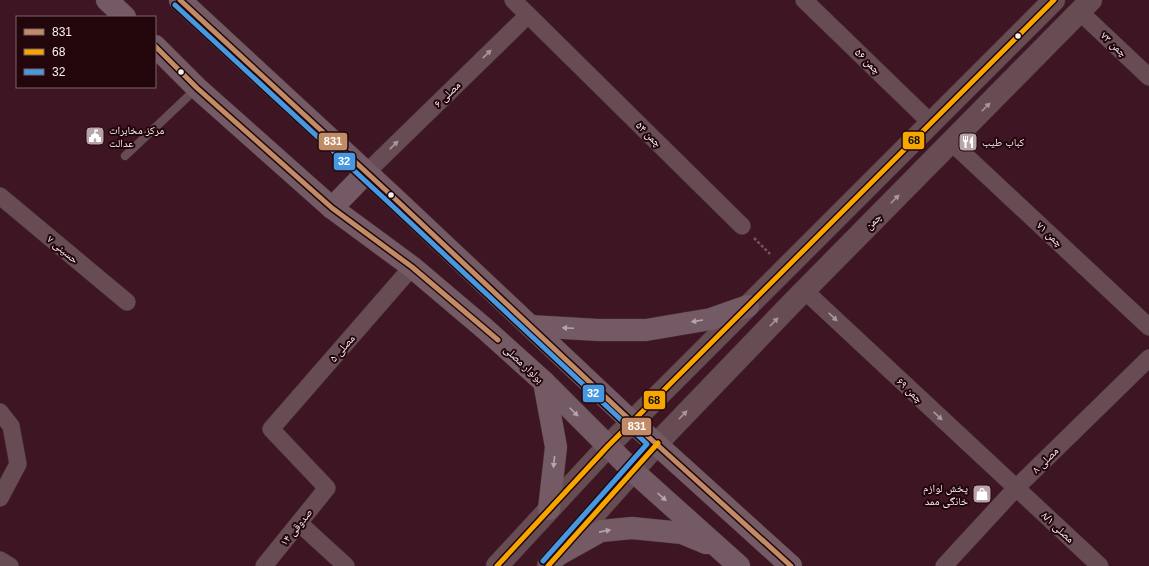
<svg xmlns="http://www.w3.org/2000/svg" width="1149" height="566" viewBox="0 0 1149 566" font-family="Arial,'Noto Naskh Arabic',sans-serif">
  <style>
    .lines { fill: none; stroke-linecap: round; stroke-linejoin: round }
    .lane-casing { stroke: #493137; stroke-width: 9 }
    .street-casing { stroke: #493137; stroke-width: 18 }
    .secondary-casing { stroke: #493137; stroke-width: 23 }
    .primary-casing { stroke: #493137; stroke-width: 23 }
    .path { stroke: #71575e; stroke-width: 2.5; stroke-dasharray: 3 2; stroke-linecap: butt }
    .lane { stroke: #684c53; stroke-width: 8 }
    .street { stroke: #684c53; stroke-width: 17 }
    .secondary { stroke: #684c53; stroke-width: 22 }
    .primary { stroke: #745a65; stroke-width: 22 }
    .bus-1-casing { stroke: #22060c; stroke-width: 8 }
    .bus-2-casing { stroke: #22060c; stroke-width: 8 }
    .bus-3-casing { stroke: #22060c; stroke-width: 8 }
    .bus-1 { stroke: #c18c65; stroke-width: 5 }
    .bus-2 { stroke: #f7a600; stroke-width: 5 }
    .bus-3 { stroke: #4699e1; stroke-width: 5 }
    .oneway { fill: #a9969a }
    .oneway2 { fill: #b6a5ab }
    .bus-dot { fill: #f9f0f1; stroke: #22060c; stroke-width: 1.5 }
    .labels { text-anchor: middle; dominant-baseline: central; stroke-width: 4; stroke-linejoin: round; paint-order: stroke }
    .street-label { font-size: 11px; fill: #f9f0f1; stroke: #22060c }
    .poi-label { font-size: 11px; fill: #f9f0f1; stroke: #22060c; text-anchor: start }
    .line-badge { stroke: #22060c; stroke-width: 1.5 }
    .badge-label { font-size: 11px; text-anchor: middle; font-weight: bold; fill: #fff }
    .pale-badge-label { font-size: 11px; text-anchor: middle; font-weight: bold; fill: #111 }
  </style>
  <rect width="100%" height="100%" fill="#3e1623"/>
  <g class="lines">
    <defs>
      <path id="lane" d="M 125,156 L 197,88"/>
      <g id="street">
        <path d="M 513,0 L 742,226"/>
        <path d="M 804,0 L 931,123"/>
        <path d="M 1080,12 L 1149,77"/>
        <path d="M 951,142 L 1149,327"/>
        <path d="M 366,173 L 528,15"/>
        <path d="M 0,196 L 127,302"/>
        <path d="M 805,291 L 1100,566"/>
        <path d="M 0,412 L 11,426 L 18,464 L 0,498"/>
        <path d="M 299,523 L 346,566"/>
        <path d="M 0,560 L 10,566"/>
        <path d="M 264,566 L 327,488 L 271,429 L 412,267"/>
        <path d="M 944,566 L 1016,488 L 1149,358"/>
      </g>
      <g id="secondary">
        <path d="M 497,566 L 608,446 L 1054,0"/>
        <path d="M 548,566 L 667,433 L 792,303 L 1091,0"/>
      </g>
      <g id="primary">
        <path d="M 107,0 L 125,17"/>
        <path d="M 180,0 L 391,195 L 632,422 L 791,566"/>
        <path d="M 155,46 L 197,88 L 332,208 L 412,267 L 484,328 L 544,382 L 633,471 L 739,566"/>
        <path d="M 332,208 L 366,173"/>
        <path d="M 530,326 L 598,330 L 646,330 L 711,319 L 748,306"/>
        <path d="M 544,382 L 556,447 L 549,509"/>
        <path d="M 558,555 L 601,531 L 632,528 L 682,533 L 706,543"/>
      </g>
    </defs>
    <use href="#lane" class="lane-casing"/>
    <use href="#street" class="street-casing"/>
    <use href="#secondary" class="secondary-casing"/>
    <use href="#primary" class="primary-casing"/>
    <path class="path" d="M 754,238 L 770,254"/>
    <use href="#lane" class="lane"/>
    <use href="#street" class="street"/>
    <use href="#secondary" class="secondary"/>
    <use href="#primary" class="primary"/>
    <defs>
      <g id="bus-1">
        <path d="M 180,0 L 391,195 L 632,422 L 791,566"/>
        <path d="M 155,46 L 197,88 L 332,208 L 412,267 L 498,340"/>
      </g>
      <g id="bus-2">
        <path d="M 497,566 L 608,446 L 1054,0"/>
        <path d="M 548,566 L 658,443"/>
      </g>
      <path id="bus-3" d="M 175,5 L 386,200 L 647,444 L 543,561"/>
    </defs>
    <use href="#bus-1" class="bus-1-casing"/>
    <use href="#bus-2" class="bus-2-casing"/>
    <use href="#bus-3" class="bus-3-casing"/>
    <use href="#bus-1" class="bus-1"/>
    <use href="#bus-2" class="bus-2"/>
    <use href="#bus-3" class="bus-3"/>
  </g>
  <defs><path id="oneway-solid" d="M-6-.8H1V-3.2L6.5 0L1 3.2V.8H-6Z"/></defs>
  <g class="oneway">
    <use href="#oneway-solid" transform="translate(487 54) rotate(-44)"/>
    <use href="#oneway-solid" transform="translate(986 107) rotate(-45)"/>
    <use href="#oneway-solid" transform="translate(394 145) rotate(-44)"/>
    <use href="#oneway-solid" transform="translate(895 199) rotate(-45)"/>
    <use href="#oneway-solid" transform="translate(833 317) rotate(43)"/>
    <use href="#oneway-solid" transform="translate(774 322) rotate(-46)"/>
    <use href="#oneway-solid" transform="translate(683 415) rotate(-46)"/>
    <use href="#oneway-solid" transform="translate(938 416) rotate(43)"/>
  </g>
  <g class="oneway2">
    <use href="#oneway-solid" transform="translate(697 321) rotate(171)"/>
    <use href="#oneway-solid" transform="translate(568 328) rotate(-177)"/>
    <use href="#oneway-solid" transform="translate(574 412) rotate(45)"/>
    <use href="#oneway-solid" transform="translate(554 462) rotate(96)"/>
    <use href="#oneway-solid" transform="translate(662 497) rotate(42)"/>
    <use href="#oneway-solid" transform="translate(605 531) rotate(-11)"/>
  </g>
  <defs>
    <symbol id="civic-square" viewBox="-11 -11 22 22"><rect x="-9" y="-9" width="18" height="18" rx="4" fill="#b8a4a9" stroke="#22060c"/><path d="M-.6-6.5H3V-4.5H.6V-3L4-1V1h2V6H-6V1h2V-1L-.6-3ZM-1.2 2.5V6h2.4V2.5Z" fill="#fff"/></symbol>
    <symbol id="restaurant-square" viewBox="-11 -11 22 22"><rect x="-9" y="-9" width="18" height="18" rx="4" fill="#b8a4a9" stroke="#22060c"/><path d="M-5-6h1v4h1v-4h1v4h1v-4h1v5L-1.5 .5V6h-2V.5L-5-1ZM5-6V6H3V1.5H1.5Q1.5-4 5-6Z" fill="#fff"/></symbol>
    <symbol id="shop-square" viewBox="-11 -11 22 22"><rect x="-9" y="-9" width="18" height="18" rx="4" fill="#b8a4a9" stroke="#22060c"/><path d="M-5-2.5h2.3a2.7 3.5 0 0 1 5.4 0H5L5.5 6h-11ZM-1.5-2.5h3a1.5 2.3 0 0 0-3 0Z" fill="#fff"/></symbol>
  </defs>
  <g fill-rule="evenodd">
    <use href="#civic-square" x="84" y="125" width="22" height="22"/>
    <use href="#restaurant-square" x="957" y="131" width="22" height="22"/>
    <use href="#shop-square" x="971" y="483" width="22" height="22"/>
  </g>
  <g class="bus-dot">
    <circle cx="1018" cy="36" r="3.5"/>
    <circle cx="181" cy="72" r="3.5"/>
    <circle cx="391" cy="195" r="3.5"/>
  </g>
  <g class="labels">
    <g class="street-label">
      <text transform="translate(1114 44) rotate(43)">چمن ۷۳</text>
      <text transform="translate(868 61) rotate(44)">چمن ۵۶</text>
      <text transform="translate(447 94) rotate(-44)">مصلی ۶</text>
      <text transform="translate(649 134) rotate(45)">چمن ۵۴</text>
      <text transform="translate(873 221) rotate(-45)">چمن</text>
      <text transform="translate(1050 234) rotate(43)">چمن ۷۱</text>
      <text transform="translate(63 249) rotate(40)">حسینی ۷</text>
      <text transform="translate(342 348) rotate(-49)">مصلی ۵</text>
      <text transform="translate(524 364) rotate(43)">بولوار مصلی</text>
      <text transform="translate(910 390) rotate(43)">چمن ۶۹</text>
      <text transform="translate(1045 460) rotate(-45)">مصلی ۸</text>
      <text transform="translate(296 527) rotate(-51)">صدوقی ۱۴</text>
      <text transform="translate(1058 527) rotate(43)">مصلی ۸/۱</text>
    </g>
    <g class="poi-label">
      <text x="109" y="130">مرکز مخابرات<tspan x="109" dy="13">عدالت</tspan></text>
      <text x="982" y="142">کباب طیب</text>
      <text x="968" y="488" text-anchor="end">پخش لوازم<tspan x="968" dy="13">خانگی ممد</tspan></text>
    </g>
  </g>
  <g class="line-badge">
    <rect x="902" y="131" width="23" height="19" rx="4" fill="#f7a600"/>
    <rect x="318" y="132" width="30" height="19" rx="4" fill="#c18c65"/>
    <rect x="333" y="152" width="23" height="19" rx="4" fill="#4699e1"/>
    <rect x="582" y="384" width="23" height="19" rx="4" fill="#4699e1"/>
    <rect x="643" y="390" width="23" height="20" rx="4" fill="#f7a600"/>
    <rect x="621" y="417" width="31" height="19" rx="4" fill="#c18c65"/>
  </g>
  <g class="badge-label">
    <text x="333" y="145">831</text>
    <text x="344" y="165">32</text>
    <text x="593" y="397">32</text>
    <text x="637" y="430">831</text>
  </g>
  <g class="pale-badge-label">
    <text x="914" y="144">68</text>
    <text x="654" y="404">68</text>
  </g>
  <rect x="16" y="16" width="140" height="72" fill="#22060c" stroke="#786468"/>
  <rect x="24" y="29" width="20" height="6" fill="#c18c65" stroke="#786468"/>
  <text x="52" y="36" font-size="12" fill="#f9f0f1">831</text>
  <rect x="24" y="49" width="20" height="6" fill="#f7a600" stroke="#786468"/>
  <text x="52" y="56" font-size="12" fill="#f9f0f1">68</text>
  <rect x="24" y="69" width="20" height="6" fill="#4699e1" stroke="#786468"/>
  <text x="52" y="76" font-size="12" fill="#f9f0f1">32</text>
</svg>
